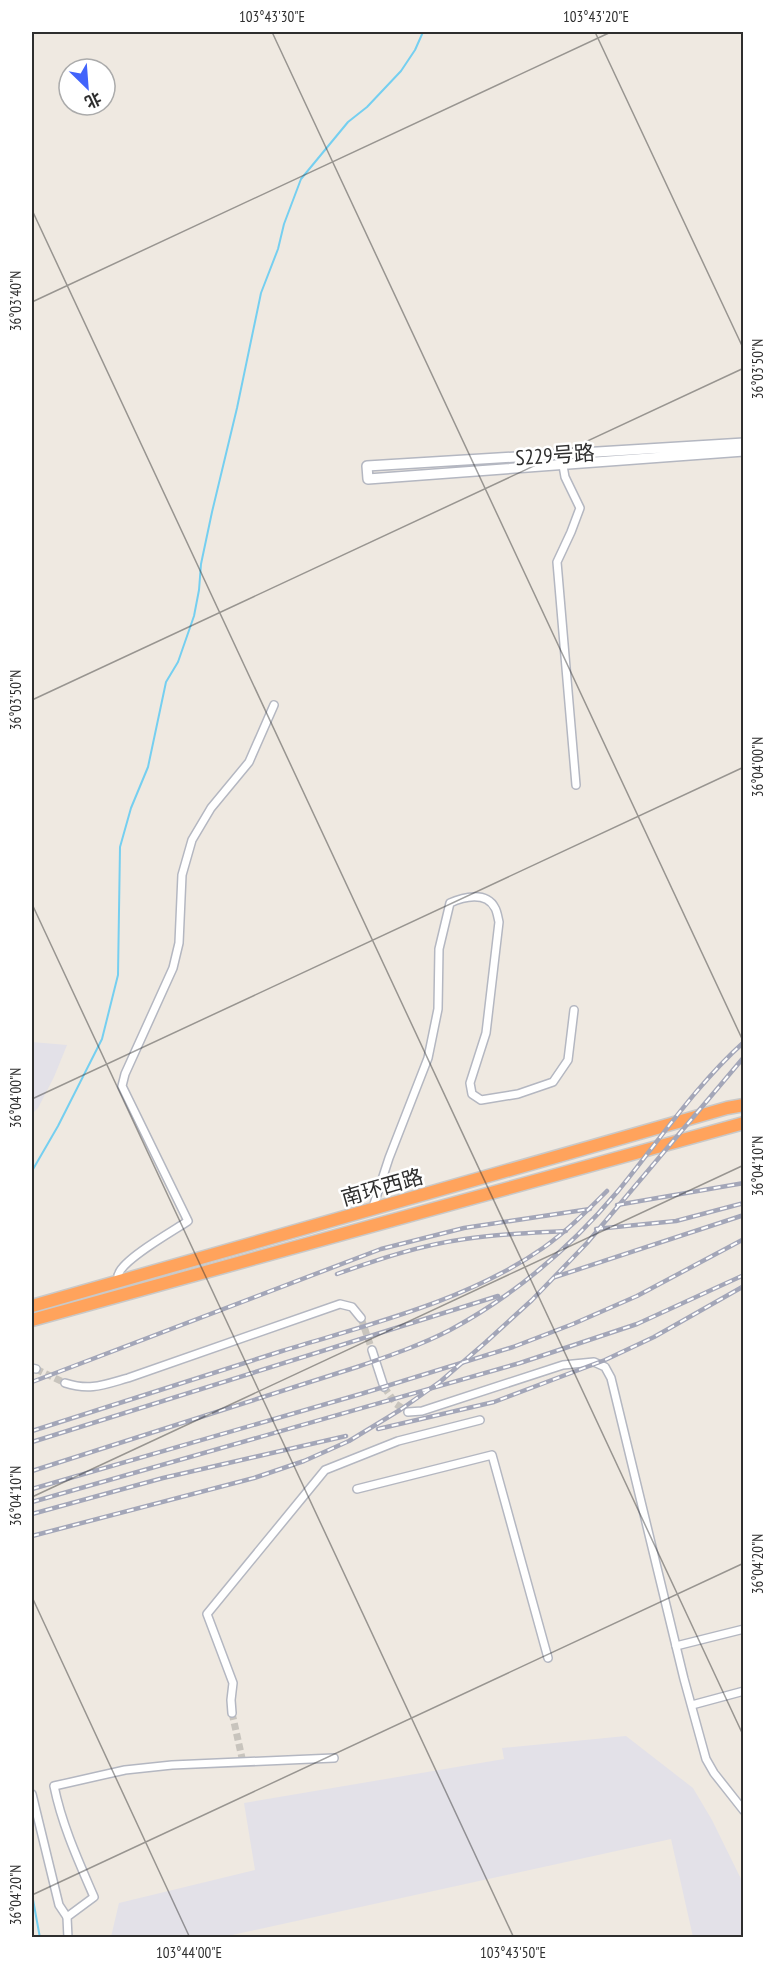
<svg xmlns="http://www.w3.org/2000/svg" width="775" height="1969" viewBox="0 0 775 1969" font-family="'PT Sans Narrow','Noto Sans SC',sans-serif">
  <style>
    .industrial { fill: #e3e1e8 }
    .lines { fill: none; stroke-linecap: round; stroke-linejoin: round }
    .stream { stroke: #75cff0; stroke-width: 2 }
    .street-tunnel { stroke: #c8c4bd; stroke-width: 7; stroke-dasharray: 7 3.5; stroke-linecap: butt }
    .street-casing { stroke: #b4b7c1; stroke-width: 10 }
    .secondary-casing { stroke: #b4b7c1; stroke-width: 12 }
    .highway-casing { stroke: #c9c9c9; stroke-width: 15 }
    .street { stroke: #fff; stroke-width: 7 }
    .secondary { stroke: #fff; stroke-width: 9 }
    .highway { stroke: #ffa35c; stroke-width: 12 }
    .rail-casing { stroke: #a3a6b8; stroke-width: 4.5 }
    .rail { stroke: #fff; stroke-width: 2; stroke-dasharray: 7; stroke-linecap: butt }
    .ticks { fill: none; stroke: #2e2e2e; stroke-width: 1.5; stroke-opacity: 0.45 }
    .labels { text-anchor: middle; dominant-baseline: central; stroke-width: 5; stroke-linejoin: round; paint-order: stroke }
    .street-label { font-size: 21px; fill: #2e2e2e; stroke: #fff }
    .neatline { fill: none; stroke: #2e2e2e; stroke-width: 2 }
    .ticks-label { font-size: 15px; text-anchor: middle; fill: #2e2e2e }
  </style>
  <rect width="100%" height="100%" fill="#efe9e1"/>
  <g class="industrial">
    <path d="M 32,1042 L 67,1045 L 54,1077 L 38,1108 L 32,1114 Z"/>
    <path d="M 626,1736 L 693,1788 L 712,1820 L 743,1883 L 743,1937 L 693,1937 L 671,1839 L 223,1937 L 111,1937 L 119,1903 L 255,1870 L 244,1803 L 504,1759 L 502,1748 Z"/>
  </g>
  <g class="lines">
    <g class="stream">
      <path d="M 32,1171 L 58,1126 L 102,1039 L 118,975 L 120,847 L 131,808 L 148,767 L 166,682 L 178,662 L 194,616 L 199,590 L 201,564 L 212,512 L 237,408 L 261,293 L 278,249 L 284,224 L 301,179 L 348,122 L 367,107 L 401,71 L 415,50 L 423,32"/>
      <path d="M 32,1894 L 40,1938"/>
    </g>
    <g class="street-tunnel">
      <path d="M 361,1318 L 372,1350"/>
      <path d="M 36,1369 L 65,1383"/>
      <path d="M 384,1387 L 396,1404 L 408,1412"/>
      <path d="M 232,1713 L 242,1758"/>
    </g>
    <defs>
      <g id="street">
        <path d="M 562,460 L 565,477 L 580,508 L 571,532 L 557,562 L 576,785"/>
        <path d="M 372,1210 L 389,1158 L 428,1058 L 438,1009 L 439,949 L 450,903 C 463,897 486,891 495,908 C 497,911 498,918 499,922 L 486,1033 L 470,1083 L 472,1094 L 481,1100 L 518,1094 L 553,1082 L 568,1060 L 574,1010"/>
        <path d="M 118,1282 C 118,1278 117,1276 119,1273 C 125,1258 173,1231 188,1221 L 122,1086 L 125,1074 L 173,968 L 179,943 L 182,875 L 192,840 L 211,808 L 249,762 L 274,705"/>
        <path d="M 372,1350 L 384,1387"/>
        <path d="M 32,1368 L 36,1369"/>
        <path d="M 65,1383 C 90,1391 103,1385 128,1378 L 340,1304 L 352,1307 L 361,1318"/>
        <path d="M 408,1412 L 422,1411 L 563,1365 L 594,1362 L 605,1367 L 611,1378 L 684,1679 L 706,1759 L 714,1773 L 744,1811"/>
        <path d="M 357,1489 L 492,1455 L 548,1658"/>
        <path d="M 676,1646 L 744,1629"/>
        <path d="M 692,1705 L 744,1691"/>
        <path d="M 232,1713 L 231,1700 L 233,1683 L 207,1614 L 325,1470 L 398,1441 L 480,1420"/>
        <path d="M 32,1794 L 59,1905 L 67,1917"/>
        <path d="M 68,1938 L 67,1917 L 94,1897 C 78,1860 62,1825 54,1786 L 125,1770 L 172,1765 L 334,1758"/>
      </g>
      <path id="secondary" d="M 744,443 L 367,466 L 368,479 L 744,451"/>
      <g id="highway">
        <path d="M 32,1306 L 727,1108 L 744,1105"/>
        <path d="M 32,1320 L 744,1123"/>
      </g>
    </defs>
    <use href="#street" class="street-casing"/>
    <use href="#secondary" class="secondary-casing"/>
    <use href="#highway" class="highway-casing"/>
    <use href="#street" class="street"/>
    <use href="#secondary" class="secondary"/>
    <use href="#highway" class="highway"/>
    <defs>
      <g id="rail">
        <path d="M 617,1205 L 744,1183"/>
        <path d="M 596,1229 L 676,1221 L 744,1203"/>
        <path d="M 337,1274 C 379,1259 421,1245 465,1239 C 498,1234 532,1233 566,1231"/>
        <path d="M 555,1277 L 744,1215"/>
        <path d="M 32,1382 L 381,1249 L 464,1228 L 590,1209"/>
        <path d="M 378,1429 L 494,1402 L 605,1360 L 654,1337 L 744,1286"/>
        <path d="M 32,1431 C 115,1404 199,1378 282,1351 C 370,1324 467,1301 543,1248 C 567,1231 587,1211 607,1191"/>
        <path d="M 32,1442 L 498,1296"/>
        <path d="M 32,1471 L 357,1367 C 389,1356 421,1345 450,1330 C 515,1295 571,1247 618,1191 C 659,1141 695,1086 744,1042"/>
        <path d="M 32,1489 L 364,1393 L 513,1347 L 573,1324 L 637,1296 L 744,1239"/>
        <path d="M 32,1502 L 520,1363 L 637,1324 L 744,1275"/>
        <path d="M 32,1514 L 163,1478 L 346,1436"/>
        <path d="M 32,1536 L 254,1478 L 304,1461 L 349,1441 L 400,1410 L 441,1381 L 486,1342 L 532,1300 L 587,1243 L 744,1057"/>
      </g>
    </defs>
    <use href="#rail" class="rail-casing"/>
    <use href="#rail" class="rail"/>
  </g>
  <path class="ticks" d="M 272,32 L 744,1043M 595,32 L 744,350M 32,210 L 744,1737M 32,302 L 611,32M 32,700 L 744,368M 32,904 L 514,1938M 32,1099 L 744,767M 32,1497 L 744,1165M 32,1597 L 190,1938M 32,1895 L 744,1563"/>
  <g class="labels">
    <g class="street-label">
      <text transform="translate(555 455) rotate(-4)">S229号路</text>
      <text transform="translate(382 1187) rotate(-16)">南环西路</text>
    </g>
  </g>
  <rect width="775" height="1969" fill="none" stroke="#ffffff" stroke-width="66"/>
  <g transform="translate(87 87) rotate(155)"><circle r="28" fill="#ffffff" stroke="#ababab" stroke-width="1.5"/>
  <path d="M0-4.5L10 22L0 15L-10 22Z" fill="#4264fb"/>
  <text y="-9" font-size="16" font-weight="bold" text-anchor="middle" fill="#2e2e2e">北</text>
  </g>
  <rect x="33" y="33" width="709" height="1903" class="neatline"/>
  <g class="ticks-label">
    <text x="272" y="22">103°43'30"E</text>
    <text x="596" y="22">103°43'20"E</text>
    <text transform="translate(16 301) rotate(-90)" y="5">36°03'40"N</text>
    <text transform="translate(758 369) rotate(-90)" y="5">36°03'50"N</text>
    <text transform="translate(16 700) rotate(-90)" y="5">36°03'50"N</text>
    <text transform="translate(758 767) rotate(-90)" y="5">36°04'00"N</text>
    <text transform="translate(16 1098) rotate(-90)" y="5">36°04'00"N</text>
    <text transform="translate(758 1166) rotate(-90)" y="5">36°04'10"N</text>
    <text transform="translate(16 1496) rotate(-90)" y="5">36°04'10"N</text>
    <text transform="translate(758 1564) rotate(-90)" y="5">36°04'20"N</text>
    <text transform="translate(16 1895) rotate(-90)" y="5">36°04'20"N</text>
    <text x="189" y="1958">103°44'00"E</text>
    <text x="513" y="1958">103°43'50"E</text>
  </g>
</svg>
